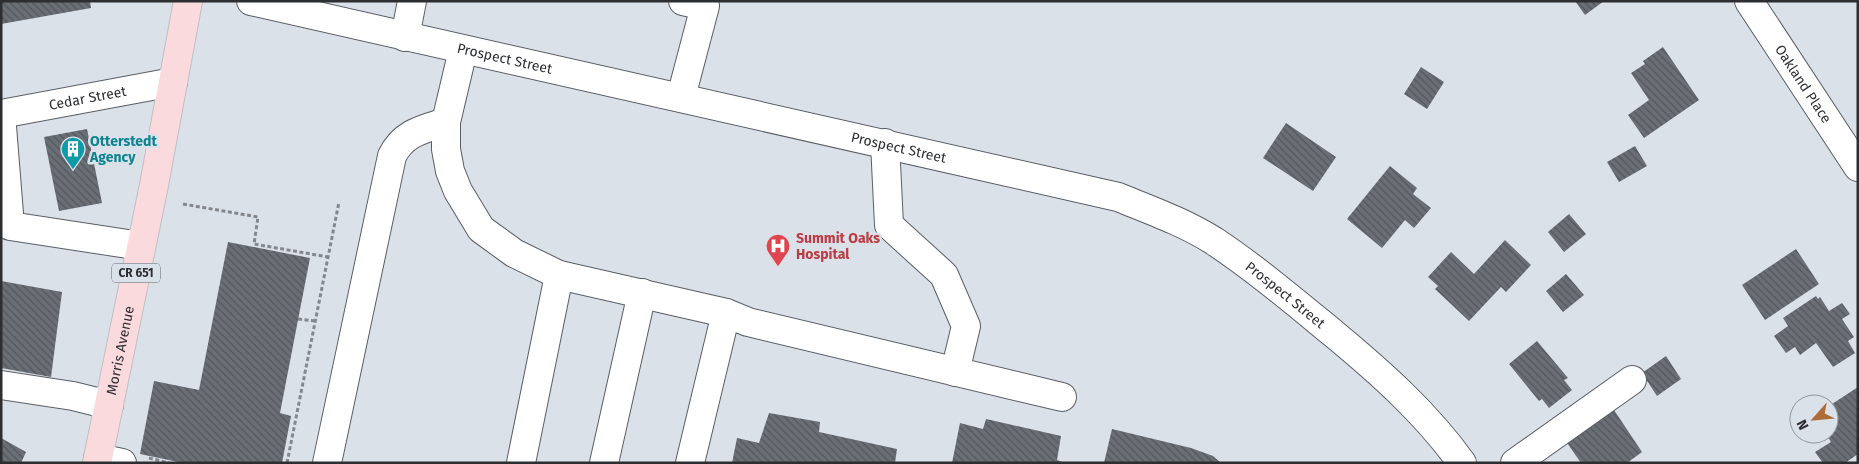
<svg xmlns="http://www.w3.org/2000/svg" width="1859" height="464" viewBox="0 0 1859 464" font-family="'Fira Sans',sans-serif">
  <style>
    .building { fill: url(#building-back-hatch) }
    .lines { fill: none; stroke-linecap: round; stroke-linejoin: round }
    .minor-casing { stroke: #595e65; stroke-width: 30 }
    .major-casing { stroke: #c0c0c1; stroke-width: 30 }
    .path { stroke: #84888d; stroke-width: 3; stroke-dasharray: 4 2.5; stroke-linecap: butt }
    .minor { stroke: #fff; stroke-width: 28 }
    .major { stroke: #fbdadd; stroke-width: 28 }
    .labels { text-anchor: middle; dominant-baseline: central; stroke-width: 5; stroke-linejoin: round; paint-order: stroke }
    .shield { fill: #dbe1e9; stroke: #606468; stroke-width: 1 }
    .shield-label { font-size: 12px; font-weight: bold; fill: #2c2e31 }
    .street-label { font-size: 14px; fill: #2c2e31; stroke: #dbe1e9 }
    .culture-label { font-size: 14px; font-weight: bold; fill: #0d838f; stroke: #dbe1e9; text-anchor: start }
    .health-label { font-size: 14px; font-weight: bold; fill: #be3a42; stroke: #dbe1e9; text-anchor: start }
  </style>
  <defs>
    <pattern id="building-back-hatch" width="6" height="6" patternUnits="userSpaceOnUse" patternTransform="scale(1.25)"><rect width="6" height="6" fill="#6a6f76"/><path d="M-1 5l2 2M0 0l6 6M5-1l2 2" fill="none" stroke="#53575c"/></pattern>
  </defs>
  <rect width="100%" height="100%" fill="#dbe1e9"/>
  <g class="building">
    <path d="M 1,1 L 90,1 L 91,8 L 1,24 Z"/>
    <path d="M 1575,1 L 1604,1 L 1585,15 Z"/>
    <path d="M 1663,47 L 1699,100 L 1644,138 L 1628,115 L 1649,100 L 1631,73 L 1645,64 L 1643,61 Z"/>
    <path d="M 1421,67 L 1444,82 L 1427,109 L 1404,94 Z"/>
    <path d="M 1286,123 L 1336,157 L 1313,191 L 1263,158 Z"/>
    <path d="M 87,129 L 102,203 L 59,211 L 44,137 Z"/>
    <path d="M 1635,146 L 1647,166 L 1619,182 L 1607,162 Z"/>
    <path d="M 1390,166 L 1417,188 L 1413,194 L 1431,208 L 1414,228 L 1405,220 L 1382,248 L 1347,219 Z"/>
    <path d="M 1569,214 L 1586,234 L 1564,252 L 1548,232 Z"/>
    <path d="M 1505,240 L 1531,265 L 1506,292 L 1501,287 L 1469,321 L 1435,289 L 1438,286 L 1428,277 L 1451,252 L 1474,274 Z"/>
    <path d="M 228,242 L 310,258 L 280,413 L 291,416 L 282,463 L 183,463 L 140,454 L 154,381 L 199,390 Z"/>
    <path d="M 1796,249 L 1819,284 L 1765,320 L 1742,285 Z"/>
    <path d="M 1566,274 L 1584,295 L 1563,312 L 1546,291 Z"/>
    <path d="M 1,281 L 62,292 L 51,377 L 1,368 Z"/>
    <path d="M 1816,296 L 1818,299 L 1820,297 L 1829,311 L 1842,303 L 1850,314 L 1842,319 L 1854,337 L 1848,341 L 1855,353 L 1833,367 L 1816,343 L 1800,355 L 1795,347 L 1786,353 L 1774,336 L 1788,326 L 1783,318 Z"/>
    <path d="M 1537,341 L 1568,378 L 1564,380 L 1572,390 L 1549,408 L 1542,399 L 1539,401 L 1509,364 Z"/>
    <path d="M 1666,356 L 1681,379 L 1657,396 L 1642,373 Z"/>
    <path d="M 1858,387 L 1858,454 L 1845,463 L 1823,463 L 1815,452 L 1831,442 L 1826,434 L 1829,434 L 1829,406 Z"/>
    <path d="M 1610,404 L 1642,452 L 1627,463 L 1581,463 L 1563,437 Z"/>
    <path d="M 769,413 L 820,422 L 819,432 L 897,449 L 895,463 L 732,463 L 737,438 L 759,443 Z"/>
    <path d="M 986,419 L 1061,436 L 1057,460 L 1065,463 L 952,463 L 960,423 L 983,429 Z"/>
    <path d="M 1112,429 L 1191,448 L 1213,456 L 1221,463 L 1104,463 Z"/>
    <path d="M 1,438 L 26,452 L 21,463 L 1,463 Z"/>
  </g>
  <g class="lines">
    <defs>
      <g id="minor">
        <path id="s1" d="M 251,1 L 1118,197 C 1150,210 1184,222 1214,241 C 1256,269 1295,302 1334,334 C 1381,373 1426,413 1462,463"/>
        <path id="s2" d="M 1749,1 L 1858,167"/>
        <path d="M 405,37 L 412,1"/>
        <path d="M 463,50 L 446,122 L 446,149 L 450,171 L 458,191 L 481,229 L 514,253 L 559,275 L 726,313 L 690,463"/>
        <path d="M 681,97 L 705,6 L 683,1"/>
        <path d="M 1,114 L 10,226 L 141,246"/>
        <path id="s3" d="M 1,114 L 173,82"/>
        <path d="M 885,143 L 889,225 L 944,275 L 966,326 L 955,372"/>
        <path d="M 726,313 L 748,322 L 1062,397"/>
        <path d="M 1,385 L 73,396 L 109,405"/>
        <path d="M 98,458 L 122,463"/>
        <path d="M 327,463 L 392,156 C 403,133 423,129 446,122"/>
        <path d="M 521,463 L 559,275"/>
        <path d="M 604,463 L 642,293"/>
        <path d="M 1515,463 L 1632,380"/>
      </g>
      <g id="major">
        <path id="s4" d="M 97,463 L 154,185 L 188,1"/>
      </g>
    </defs>
    <use href="#minor" class="minor-casing"/>
    <use href="#major" class="major-casing"/>
    <g class="path">
      <path d="M 183,204 L 258,217 L 254,244 L 328,257"/>
      <path d="M 298,319 L 316,321"/>
      <path d="M 149,458 L 169,463"/>
      <path d="M 287,463 L 339,202"/>
    </g>
    <use href="#minor" class="minor"/>
    <use href="#major" class="major"/>
  </g>
  <defs>
    <symbol id="building-pin" viewBox="-11 -11 22 30"><path d="M0 17L-7.5 6A9.5 9.5 0 1 1 7.5 6Z" fill="#0f9aa8" stroke="#dbe1e9"/><path d="M-4-6H4V6H1V3H-1V6H-4ZM-2.5-4.3h1.7v1.8h-1.7ZM.8-4.3h1.7v1.8H.8ZM-2.5-1h1.7V.8h-1.7ZM.8-1h1.7V.8H.8Z" fill="#fff"/></symbol>
    <symbol id="hospital-pin" viewBox="-11 -11 22 30"><path d="M0 17L-7.5 6A9.5 9.5 0 1 1 7.5 6Z" fill="#e0444e" stroke="#dbe1e9"/><path d="M-5-5h3v3.5h4V-5h3V5h-3V1.5h-4V5h-3Z" fill="#fff"/></symbol>
  </defs>
  <g fill-rule="evenodd">
    <use href="#building-pin" x="59" y="135" width="28" height="38"/>
    <use href="#hospital-pin" x="764" y="232" width="28" height="38"/>
  </g>
  <g class="labels">
    <rect class="shield" x="112" y="263.5" width="48" height="19" rx="4"/>
    <g class="shield-label">
      <text x="136" y="273">CR 651</text>
    </g>
    <g class="street-label">
      <text stroke="none"><textPath href="#s1" startOffset="260">Prospect Street</textPath></text>
      <text stroke="none"><textPath href="#s2" startOffset="99">Oakland Place</textPath></text>
      <text stroke="none"><textPath href="#s3" startOffset="88">Cedar Street</textPath></text>
      <text stroke="none"><textPath href="#s1" startOffset="664">Prospect Street</textPath></text>
      <text stroke="none"><textPath href="#s1" startOffset="1084">Prospect Street</textPath></text>
      <text stroke="none"><textPath href="#s4" startOffset="115">Morris Avenue</textPath></text>
    </g>
    <g class="culture-label">
      <text x="90" y="141">Otterstedt<tspan x="90" dy="16">Agency</tspan></text>
    </g>
    <g class="health-label">
      <text x="796" y="238">Summit Oaks<tspan x="796" dy="16">Hospital</tspan></text>
    </g>
  </g>
  <rect width="1859" height="464" fill="none" stroke="#2c2e31" stroke-width="5"/>
  <g transform="translate(1814 419) rotate(243)"><circle r="24" fill="#dbe1e9" stroke="#95999f"/>
  <path d="M0-4L9 19L0 12L-9 19Z" fill="#ae6d37"/>
  <text y="-8" font-size="14" font-weight="bold" text-anchor="middle" fill="#2c2e31">N</text>
  </g>
</svg>
